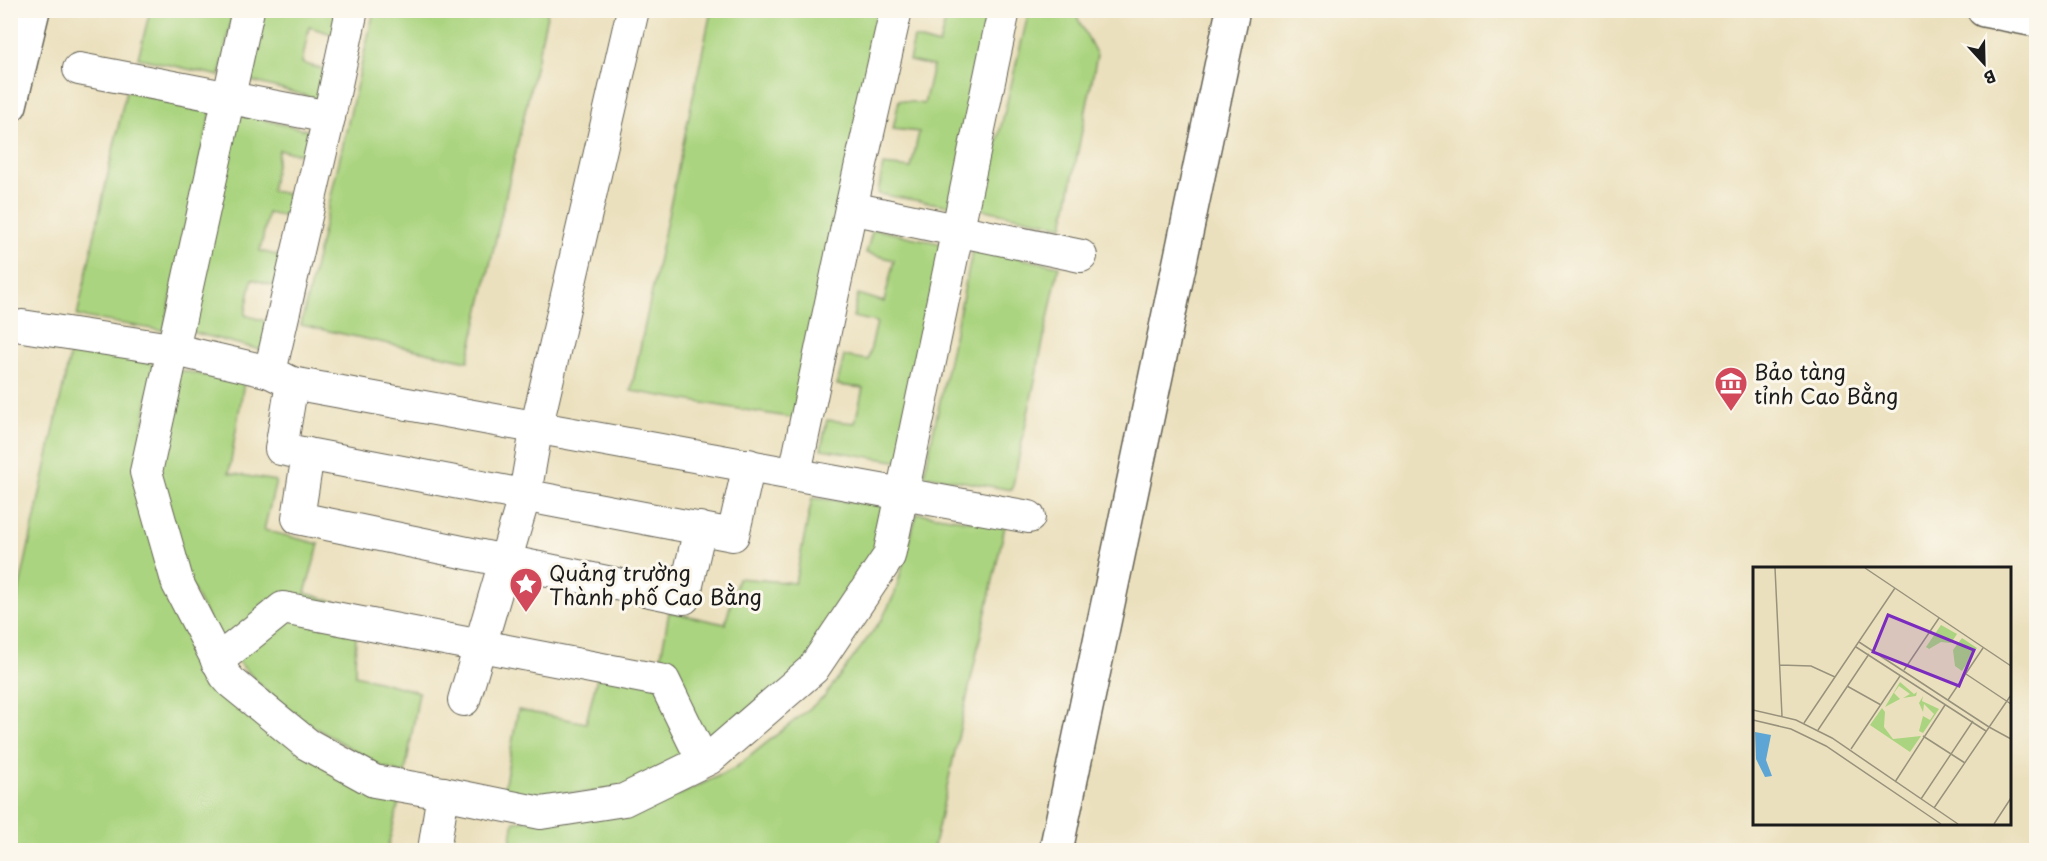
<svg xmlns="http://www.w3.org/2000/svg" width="2047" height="861" viewBox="0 0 2047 861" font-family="'Playpen Sans',sans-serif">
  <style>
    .green { fill: #aad47f; stroke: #63784e; stroke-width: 1.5 }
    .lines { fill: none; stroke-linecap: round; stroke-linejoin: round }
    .pedestrian-casing { stroke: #646154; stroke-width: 34 }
    .tertiary-casing { stroke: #646154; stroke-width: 36 }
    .secondary-casing { stroke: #646154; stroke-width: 36 }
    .pedestrian { stroke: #fff; stroke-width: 32 }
    .tertiary { stroke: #fff; stroke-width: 33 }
    .secondary { stroke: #fff; stroke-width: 33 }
    .labels { text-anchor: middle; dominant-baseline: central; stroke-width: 6; stroke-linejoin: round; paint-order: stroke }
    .poi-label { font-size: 21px; fill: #1c1c1c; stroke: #fbf7ec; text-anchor: start }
    .inset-road { fill: none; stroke: #98927d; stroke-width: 1.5 }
    .view { fill: #7b2cbf; fill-opacity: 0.15; stroke: #7b2cbf; stroke-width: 3 }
    .inset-edge { fill: none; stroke: #1c1c1c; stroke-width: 3 }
  </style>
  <rect width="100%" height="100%" fill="#fbf7ec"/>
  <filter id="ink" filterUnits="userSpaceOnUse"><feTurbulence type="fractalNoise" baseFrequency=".0167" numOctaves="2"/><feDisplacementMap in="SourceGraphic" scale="12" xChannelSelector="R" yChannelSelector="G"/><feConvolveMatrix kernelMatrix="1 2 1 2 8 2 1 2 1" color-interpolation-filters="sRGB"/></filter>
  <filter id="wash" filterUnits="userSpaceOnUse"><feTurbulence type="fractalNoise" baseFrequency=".008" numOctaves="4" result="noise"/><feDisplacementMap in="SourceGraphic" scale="24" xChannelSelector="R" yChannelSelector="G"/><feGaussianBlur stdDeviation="1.35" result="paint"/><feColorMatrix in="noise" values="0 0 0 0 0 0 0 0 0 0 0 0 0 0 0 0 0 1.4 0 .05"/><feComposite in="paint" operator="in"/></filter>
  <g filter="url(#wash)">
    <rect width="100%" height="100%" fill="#ebe0bd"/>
    <g class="green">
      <path d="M 150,11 L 233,11 L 220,76 L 138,58 Z"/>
      <path d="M 260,11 L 340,11 L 335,35 L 309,27 L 302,63 L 329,71 L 322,100 L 244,79 Z"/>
      <path d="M 374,11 L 548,11 L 468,361 L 301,325 Z"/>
      <path d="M 711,11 L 887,11 L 799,419 L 631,391 Z"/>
      <path d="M 948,11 L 999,11 L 956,207 L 878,194 L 883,165 L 911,168 L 919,132 L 893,129 L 899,100 L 924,104 L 933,66 L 909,61 L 914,38 L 939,45 Z"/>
      <path d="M 1029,11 L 1074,11 L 1097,55 L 1063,226 L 981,209 Z"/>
      <path d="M 126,91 L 212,108 L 164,331 L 77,316 Z"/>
      <path d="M 236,113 L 311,131 L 307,155 L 279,150 L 271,191 L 297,195 L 292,218 L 268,213 L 260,251 L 284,257 L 278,287 L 252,279 L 245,315 L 272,323 L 265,351 L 188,331 Z"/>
      <path d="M 873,229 L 948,245 L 900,462 L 821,449 L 827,420 L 855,423 L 863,388 L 837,385 L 844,356 L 868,360 L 877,322 L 853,317 L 858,294 L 884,302 L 894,260 L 866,253 Z"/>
      <path d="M 973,249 L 1059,266 L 1012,490 L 924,475 Z"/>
      <path d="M 72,345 L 154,364 L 142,434 L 208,658 L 400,798 L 387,850 L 11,850 L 11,628 Z"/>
      <path d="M 172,369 L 244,382 L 229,473 L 276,481 L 264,530 L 319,544 L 305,593 L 361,609 L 356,629 L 355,675 L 419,692 L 405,774 L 384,768 L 302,720 L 272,697 L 220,643 L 187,577 L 154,467 Z"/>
      <path d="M 812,498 L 893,506 L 872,558 L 812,660 L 749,720 L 619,792 L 503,794 L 518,710 L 586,723 L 603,653 L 659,667 L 669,612 L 725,624 L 738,578 L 795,583 Z"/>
      <path d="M 917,513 L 1005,526 L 933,850 L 509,850 L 514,821 L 616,814 L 681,794 L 735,768 L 824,697 L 882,619 L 895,593 Z"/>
    </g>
  </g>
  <g filter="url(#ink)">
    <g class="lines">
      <defs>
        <g id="pedestrian">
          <path d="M 248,10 L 146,472 L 178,584 L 225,675 L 231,682 L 307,744 L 374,781 L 443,793"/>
          <path d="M 79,69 L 329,117 L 352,10"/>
          <path d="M 329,117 L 270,372 L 292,383 L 1029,517"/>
          <path d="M 851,208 L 896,10"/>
          <path d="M 22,326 L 171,349 L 270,372"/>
          <path d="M 292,383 L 281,449 L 733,535 L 749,465"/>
          <path d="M 308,454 L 298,518 L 684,598 L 700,528"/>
          <path d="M 795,473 L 851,208 L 1081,256"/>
          <path d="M 217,661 L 283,608 L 664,681 L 703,761"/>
          <path d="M 464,700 L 525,494 L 537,425 L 633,10"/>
          <path d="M 434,850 L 443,793 L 541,813 L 624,800 L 710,758 L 813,669 L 889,556 L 1004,10"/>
        </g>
        <g id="tertiary">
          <path d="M 10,105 L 33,10"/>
          <path d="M 1056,850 L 1233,10"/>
        </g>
        <path id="secondary" d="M 1984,10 L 2036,20"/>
      </defs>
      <use href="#pedestrian" class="pedestrian-casing"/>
      <use href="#tertiary" class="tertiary-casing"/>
      <use href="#secondary" class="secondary-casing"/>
      <use href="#pedestrian" class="pedestrian"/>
      <use href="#tertiary" class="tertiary"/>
      <use href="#secondary" class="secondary"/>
    </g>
  </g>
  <defs>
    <symbol id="museum-pin" viewBox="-11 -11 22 30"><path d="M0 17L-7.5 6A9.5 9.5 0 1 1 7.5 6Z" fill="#d1495b" stroke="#fbf7ec"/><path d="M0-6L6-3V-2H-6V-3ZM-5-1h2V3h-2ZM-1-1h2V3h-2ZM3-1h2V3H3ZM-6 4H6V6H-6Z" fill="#fff"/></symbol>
    <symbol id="sight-pin" viewBox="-11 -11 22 30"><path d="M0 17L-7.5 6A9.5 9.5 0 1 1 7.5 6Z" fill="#d1495b" stroke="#fbf7ec"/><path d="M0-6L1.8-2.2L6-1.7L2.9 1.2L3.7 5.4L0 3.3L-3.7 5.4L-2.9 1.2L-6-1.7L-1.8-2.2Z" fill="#fff"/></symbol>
  </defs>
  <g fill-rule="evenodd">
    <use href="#museum-pin" x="1712" y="364" width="38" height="52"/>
    <use href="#sight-pin" x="507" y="565" width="38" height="52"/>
  </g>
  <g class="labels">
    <g class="poi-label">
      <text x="1754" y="371">Bảo tàng<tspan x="1754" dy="24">tỉnh Cao Bằng</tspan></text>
      <text x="549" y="572">Quảng trường<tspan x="549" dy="24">Thành phố Cao Bằng</tspan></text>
    </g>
  </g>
  <g transform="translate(1753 567)">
    <rect width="258" height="258" fill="#ebe0bd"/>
    <path d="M 188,58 L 204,67 L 198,76 L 188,75 L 176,82 L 173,80 ZM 209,71 L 224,81 L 209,104 L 202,99 L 200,83 ZM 147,115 L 161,127 L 164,125 L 163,129 L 150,131 L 157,127 L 146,119 L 141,126 L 147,132 L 132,140 ZM 170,129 L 169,134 L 186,142 L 170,166 L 166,164 L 170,149 L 177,153 L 181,147 L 171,137 L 170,145 L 166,136 ZM 129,141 L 132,145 L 131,160 L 140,172 L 168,169 L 157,185 L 117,158 Z" fill="#aad47f"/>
    <path d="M 2,165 L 18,168 L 13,193 L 19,209 L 12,210 L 3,192 Z" fill="#5da5d4"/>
    <path class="inset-road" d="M 22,1 L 29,149M 112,1 L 258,99M 106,75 L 236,160M 103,80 L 233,164M 27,98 L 58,99 L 82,110M 151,103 L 186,51M 213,107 L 258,137M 94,119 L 128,138M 195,133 L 230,81M 0,143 L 43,153 L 79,171 L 205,257M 0,153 L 38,162 L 73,179 L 188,257M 51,156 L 142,21M 236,160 L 258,172M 65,163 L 116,87M 170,169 L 212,196M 98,182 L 147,109M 142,215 L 192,138M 168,232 L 220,154M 181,241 L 258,128M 241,257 L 258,231"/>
    <path class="view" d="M 135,48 L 221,83 L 206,119 L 120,85 Z"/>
    <rect width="258" height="258" class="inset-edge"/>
  </g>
  <rect width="2047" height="861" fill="none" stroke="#fbf7ec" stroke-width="36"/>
  <g transform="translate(1984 63) rotate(158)" stroke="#fbf7ec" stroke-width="4.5" paint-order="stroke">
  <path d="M0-4.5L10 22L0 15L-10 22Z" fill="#1c1c1c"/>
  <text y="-9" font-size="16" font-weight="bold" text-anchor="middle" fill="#1c1c1c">B</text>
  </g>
</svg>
